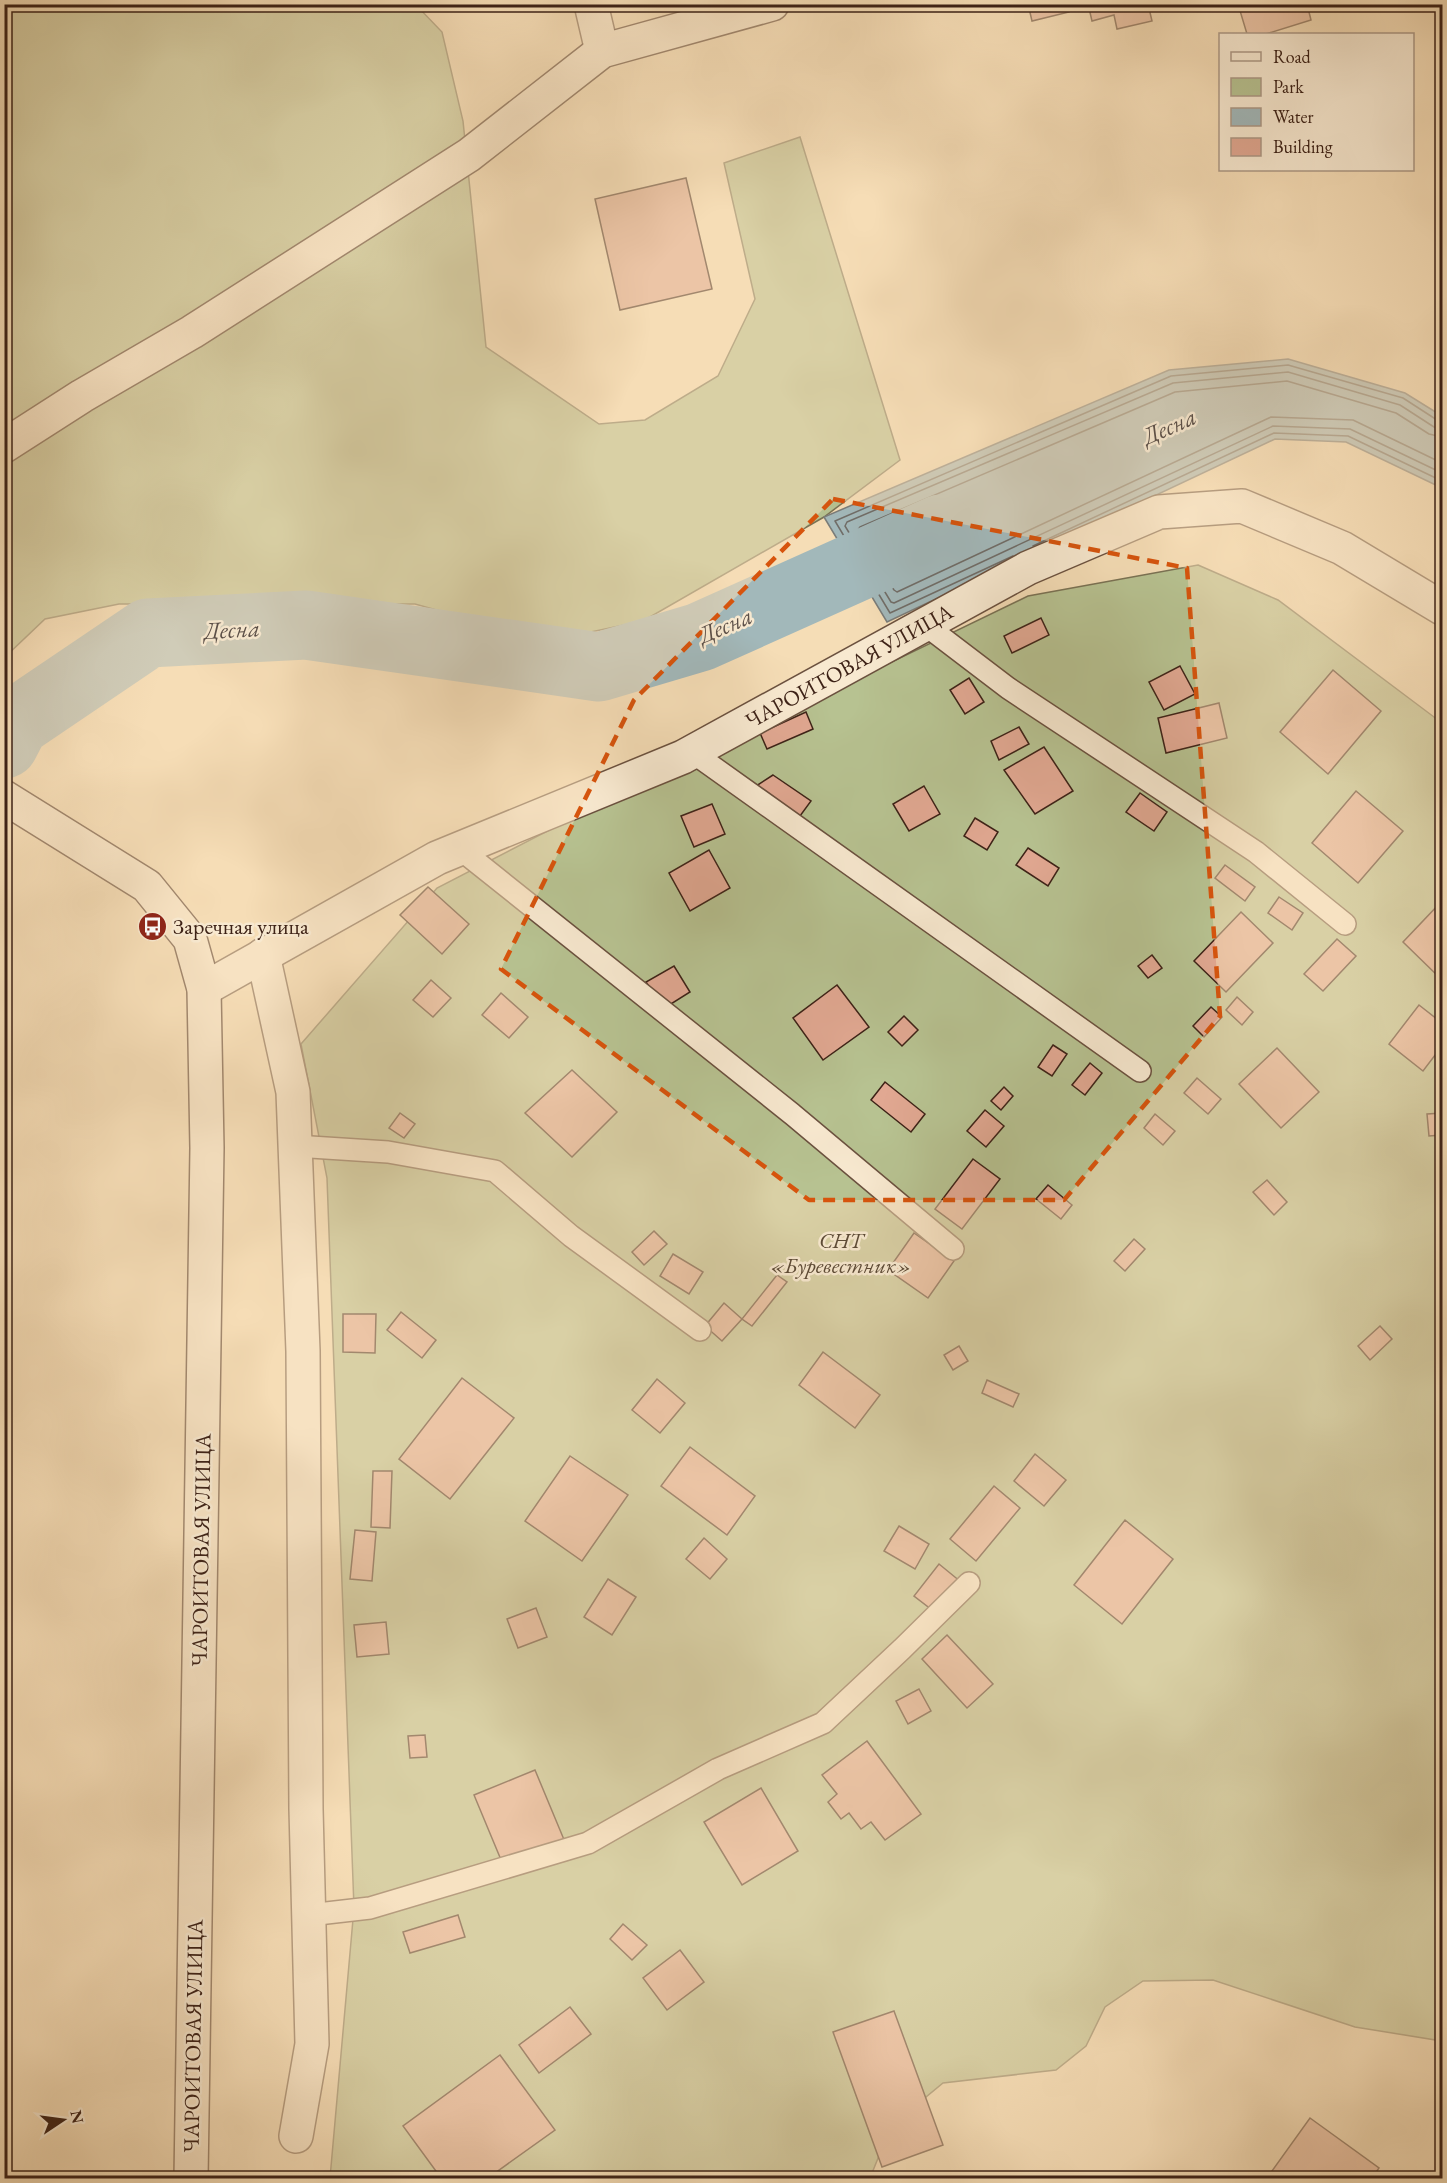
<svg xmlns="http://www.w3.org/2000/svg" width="1447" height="2183" viewBox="0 0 1447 2183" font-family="'EB Garamond',serif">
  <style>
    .green { fill: #b7c291; stroke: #7a7254; stroke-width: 1.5 }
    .water { fill: #a2b8ba; stroke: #7a7c79; stroke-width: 1.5 }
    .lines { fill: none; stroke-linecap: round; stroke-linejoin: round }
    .shore { stroke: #706d68; stroke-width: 1.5 }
    .river { stroke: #a2b8ba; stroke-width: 69 }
    .building { fill: #e1a892; stroke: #3d2217; stroke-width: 1.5 }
    .lane-casing { stroke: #6b513f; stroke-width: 24 }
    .street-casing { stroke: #6b513f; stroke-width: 36 }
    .secondary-casing { stroke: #3d2217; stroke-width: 36 }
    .lane { stroke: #f8e9d0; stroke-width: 21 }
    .street { stroke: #f8e9d0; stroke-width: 33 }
    .secondary { stroke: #f8e9d0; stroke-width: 33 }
    .marked { fill: none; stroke: #d7540d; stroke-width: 4.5; stroke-dasharray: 12 8; stroke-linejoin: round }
    .labels { text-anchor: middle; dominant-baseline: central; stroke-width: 5; stroke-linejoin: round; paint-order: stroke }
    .street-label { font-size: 22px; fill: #3d2217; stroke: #f8e9d0 }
    .poi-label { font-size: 22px; fill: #3d2217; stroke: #f8e9d0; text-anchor: start }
    .park-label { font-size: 22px; font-style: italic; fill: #5c4a36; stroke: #f8e9d0 }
    .water-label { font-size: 24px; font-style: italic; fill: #5b4f48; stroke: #f8e9d0 }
  </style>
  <rect width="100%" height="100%" fill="#f5ddb6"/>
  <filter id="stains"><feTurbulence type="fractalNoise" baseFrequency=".00333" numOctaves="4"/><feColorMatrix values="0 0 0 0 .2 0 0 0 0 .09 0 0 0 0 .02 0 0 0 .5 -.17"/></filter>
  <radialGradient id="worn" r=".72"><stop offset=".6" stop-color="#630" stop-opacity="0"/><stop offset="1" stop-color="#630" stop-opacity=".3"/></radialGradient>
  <g class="green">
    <path d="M 5,5 L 416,5 L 442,32 L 463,121 L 486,347 L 599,424 L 645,420 L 718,376 L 755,299 L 724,163 L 800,137 L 900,460 L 824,517 L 643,621 L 548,641 L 415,604 L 119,604 L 45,619 L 5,657 Z"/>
    <path d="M 1198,565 L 1278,600 L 1442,723 L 1442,2041 L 1355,2027 L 1213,1980 L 1143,1981 L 1105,2007 L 1086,2046 L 1056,2070 L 943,2083 L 891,2126 L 870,2178 L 330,2178 L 354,1908 L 327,1178 L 301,1044 L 437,888 L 621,793 L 1028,596 Z"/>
  </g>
  <path class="water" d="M 1288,359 L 1405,393 L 1442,416 L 1442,488 L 1346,442 L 1275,439 L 887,622 L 824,517 L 1169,370 Z"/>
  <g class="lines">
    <g class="shore">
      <path d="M 1442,428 L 1434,427 L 1400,405 L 1288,372 L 1173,383 L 847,522 L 845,526 L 891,602 L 894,603 L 1273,426 L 1350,429 L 1442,473"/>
      <path d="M 1442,437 L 1429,434 L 1396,413 L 1287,381 L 1175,392 L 860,527 L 858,530 L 894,590 L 897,592 L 1271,417 L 1353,420 L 1442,463"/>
      <path d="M 1033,546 L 1274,433 L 1348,436 L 1442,481"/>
      <path d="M 1013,556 L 890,613 L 835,521 L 1171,376 L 1288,365 L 1403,398 L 1437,420 L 1442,421"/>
    </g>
    <path class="river" d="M 4,744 L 15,723 L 148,633 L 306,625 L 599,667 L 700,637 L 941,529"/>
  </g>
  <g class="building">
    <path d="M 1028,4 L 1067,4 L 1069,12 L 1032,21 Z"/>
    <path d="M 1088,4 L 1148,4 L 1152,21 L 1117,29 L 1114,15 L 1092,21 Z"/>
    <path d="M 1238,4 L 1307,4 L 1311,20 L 1266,34 L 1247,34 Z"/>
    <path d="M 686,178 L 712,289 L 620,310 L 595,199 Z"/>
    <path d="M 1041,618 L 1049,635 L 1012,653 L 1004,636 Z"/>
    <path d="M 1180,666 L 1195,694 L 1164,710 L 1149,682 Z"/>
    <path d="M 1333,670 L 1381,711 L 1328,774 L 1280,732 Z"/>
    <path d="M 969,678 L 984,702 L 965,714 L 950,690 Z"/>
    <path d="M 1219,703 L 1227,738 L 1166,753 L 1158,718 Z"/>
    <path d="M 806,712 L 813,729 L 767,749 L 760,733 Z"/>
    <path d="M 1019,727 L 1029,744 L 999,760 L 991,741 Z"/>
    <path d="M 1044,747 L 1073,791 L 1035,814 L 1004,770 Z"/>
    <path d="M 773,775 L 811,801 L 800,816 L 756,786 Z"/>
    <path d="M 924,786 L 940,814 L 909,831 L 893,804 Z"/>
    <path d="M 1356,791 L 1403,831 L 1358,883 L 1312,843 Z"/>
    <path d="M 1140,793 L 1167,812 L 1154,831 L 1126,812 Z"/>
    <path d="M 712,804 L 725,834 L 694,847 L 681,816 Z"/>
    <path d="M 975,818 L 998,832 L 987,850 L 964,836 Z"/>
    <path d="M 1028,848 L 1059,868 L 1048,886 L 1016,865 Z"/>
    <path d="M 709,850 L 730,888 L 690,911 L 669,873 Z"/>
    <path d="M 1225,865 L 1255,887 L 1245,901 L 1215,878 Z"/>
    <path d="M 428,887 L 469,924 L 442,954 L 400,915 Z"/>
    <path d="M 1279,897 L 1303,913 L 1292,930 L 1268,913 Z"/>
    <path d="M 1442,901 L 1442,980 L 1403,942 Z"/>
    <path d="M 1241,912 L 1273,943 L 1226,992 L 1194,961 Z"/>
    <path d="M 1337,939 L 1356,956 L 1323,991 L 1304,974 Z"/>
    <path d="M 1152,955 L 1162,968 L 1148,978 L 1138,966 Z"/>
    <path d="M 674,966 L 690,992 L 663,1009 L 646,982 Z"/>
    <path d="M 431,980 L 451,998 L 433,1017 L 413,1000 Z"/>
    <path d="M 837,985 L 869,1027 L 823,1060 L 793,1018 Z"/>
    <path d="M 501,993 L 528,1017 L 509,1038 L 482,1015 Z"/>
    <path d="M 1237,997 L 1253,1012 L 1242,1025 L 1226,1010 Z"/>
    <path d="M 1419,1005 L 1442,1023 L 1442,1046 L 1423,1071 L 1389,1044 Z"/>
    <path d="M 1211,1007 L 1222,1017 L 1204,1037 L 1193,1026 Z"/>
    <path d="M 904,1016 L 918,1030 L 902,1046 L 888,1032 Z"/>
    <path d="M 1053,1045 L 1067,1054 L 1052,1076 L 1038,1067 Z"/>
    <path d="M 1277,1048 L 1319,1092 L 1281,1128 L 1239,1084 Z"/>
    <path d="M 1090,1063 L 1102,1073 L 1085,1095 L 1072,1085 Z"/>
    <path d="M 572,1070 L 617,1112 L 572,1157 L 525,1113 Z"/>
    <path d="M 1197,1078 L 1221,1099 L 1208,1114 L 1184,1093 Z"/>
    <path d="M 885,1082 L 925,1114 L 911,1132 L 871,1100 Z"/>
    <path d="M 1004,1087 L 1013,1096 L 1001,1110 L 991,1101 Z"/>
    <path d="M 985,1110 L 1004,1126 L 986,1147 L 967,1131 Z"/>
    <path d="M 400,1113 L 415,1124 L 404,1138 L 389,1128 Z"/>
    <path d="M 1442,1113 L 1442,1135 L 1429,1136 L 1427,1114 Z"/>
    <path d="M 1155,1114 L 1175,1131 L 1163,1145 L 1144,1128 Z"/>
    <path d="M 973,1159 L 1000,1179 L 962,1229 L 935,1209 Z"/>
    <path d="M 1267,1180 L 1287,1202 L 1274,1215 L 1253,1192 Z"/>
    <path d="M 1048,1185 L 1072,1205 L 1061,1219 L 1036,1199 Z"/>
    <path d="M 654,1231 L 667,1244 L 644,1265 L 632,1252 Z"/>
    <path d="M 914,1233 L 954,1261 L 928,1298 L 888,1270 Z"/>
    <path d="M 1134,1239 L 1145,1249 L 1125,1271 L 1114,1261 Z"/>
    <path d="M 673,1254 L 703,1272 L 689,1294 L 660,1276 Z"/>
    <path d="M 777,1275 L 787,1282 L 752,1326 L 742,1319 Z"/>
    <path d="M 724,1303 L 742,1319 L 722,1341 L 705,1326 Z"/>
    <path d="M 401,1312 L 436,1340 L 422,1358 L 387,1330 Z"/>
    <path d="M 343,1314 L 376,1314 L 375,1353 L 343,1352 Z"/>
    <path d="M 1380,1326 L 1392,1339 L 1370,1360 L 1358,1346 Z"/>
    <path d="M 959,1346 L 968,1361 L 953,1370 L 944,1355 Z"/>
    <path d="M 823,1352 L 880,1395 L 855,1428 L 799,1385 Z"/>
    <path d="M 462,1378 L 514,1418 L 450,1499 L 399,1459 Z"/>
    <path d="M 657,1379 L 685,1403 L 660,1433 L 632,1410 Z"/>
    <path d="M 987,1380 L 1019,1394 L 1013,1407 L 982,1393 Z"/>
    <path d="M 690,1447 L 755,1496 L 727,1535 L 661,1486 Z"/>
    <path d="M 1035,1454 L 1066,1480 L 1044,1506 L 1014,1481 Z"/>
    <path d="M 570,1456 L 628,1495 L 582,1561 L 525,1521 Z"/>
    <path d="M 373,1471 L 392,1471 L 390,1528 L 371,1527 Z"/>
    <path d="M 994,1486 L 1020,1508 L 976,1561 L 950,1539 Z"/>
    <path d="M 1125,1520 L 1173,1559 L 1122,1624 L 1074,1585 Z"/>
    <path d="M 899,1526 L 929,1544 L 915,1569 L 884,1551 Z"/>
    <path d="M 355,1530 L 376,1532 L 372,1581 L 350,1579 Z"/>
    <path d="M 704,1538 L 727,1559 L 710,1579 L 686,1559 Z"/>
    <path d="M 939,1564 L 961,1582 L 936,1613 L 914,1596 Z"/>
    <path d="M 608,1579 L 636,1597 L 612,1635 L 584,1617 Z"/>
    <path d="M 536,1608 L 547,1637 L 518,1648 L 507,1619 Z"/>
    <path d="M 386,1622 L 389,1654 L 357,1657 L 354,1625 Z"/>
    <path d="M 947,1635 L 993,1684 L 967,1708 L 922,1659 Z"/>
    <path d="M 919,1689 L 931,1711 L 908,1724 L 896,1701 Z"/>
    <path d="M 425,1735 L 427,1757 L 410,1758 L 408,1736 Z"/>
    <path d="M 867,1741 L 921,1814 L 885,1840 L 871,1822 L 861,1829 L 849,1813 L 841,1819 L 828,1802 L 837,1794 L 822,1775 Z"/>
    <path d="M 535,1770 L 565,1842 L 504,1867 L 474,1795 Z"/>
    <path d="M 761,1788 L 798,1851 L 742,1885 L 704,1822 Z"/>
    <path d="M 458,1915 L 465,1937 L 410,1953 L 403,1932 Z"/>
    <path d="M 623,1924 L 647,1945 L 632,1960 L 610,1939 Z"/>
    <path d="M 680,1950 L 704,1982 L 667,2010 L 643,1978 Z"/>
    <path d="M 570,2007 L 591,2034 L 539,2073 L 519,2045 Z"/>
    <path d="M 894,2011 L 943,2145 L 882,2167 L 833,2032 Z"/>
    <path d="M 500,2055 L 555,2130 L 488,2178 L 441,2178 L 403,2126 Z"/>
    <path d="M 1310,2118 L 1379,2168 L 1372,2178 L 1267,2178 Z"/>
  </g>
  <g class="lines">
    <defs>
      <g id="lane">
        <path d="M 924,624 L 1008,688 L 1256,852 L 1345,924"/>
        <path d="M 692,752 L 1140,1071"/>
        <path d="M 460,849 L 792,1114 L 953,1249"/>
        <path d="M 295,1146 L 388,1152 L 495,1171 L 571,1236 L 700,1330"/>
        <path d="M 309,1915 L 370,1908 L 588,1843 L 718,1769 L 823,1723 L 902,1649 L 969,1583"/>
      </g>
      <g id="street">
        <path d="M 591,4 L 602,51"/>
        <path d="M 263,955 L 293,1092 L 303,1351 L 306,1809 L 312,2044 L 296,2136"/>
        <path d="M 204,989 L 437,858 L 683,757 L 1028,568 L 1159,512 L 1242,506 L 1342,548 L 1442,608"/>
      </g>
      <g id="secondary">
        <path d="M 4,446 L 82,396 L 192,332 L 469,155 L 602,51 L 772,4"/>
        <path d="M 4,797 L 147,886 L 190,939 L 204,989 L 207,1148 L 191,2178"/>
      </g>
    </defs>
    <use href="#lane" class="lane-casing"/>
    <use href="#street" class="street-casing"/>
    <use href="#secondary" class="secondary-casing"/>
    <use href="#lane" class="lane"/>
    <use href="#street" class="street"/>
    <use href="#secondary" class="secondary"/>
  </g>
  <path d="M0 0H1447V2183H0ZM 833,499 L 1187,568 L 1220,1016 L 1064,1200 L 809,1200 L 501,969 L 634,700 Z" fill="#f5ddb6" fill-opacity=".55" fill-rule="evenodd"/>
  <path class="marked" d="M 833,499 L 1187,568 L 1220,1016 L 1064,1200 L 809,1200 L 501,969 L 634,700 Z"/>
  <defs>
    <symbol id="bus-disc" viewBox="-11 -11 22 22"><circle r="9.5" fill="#8f2418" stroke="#f8e9d0"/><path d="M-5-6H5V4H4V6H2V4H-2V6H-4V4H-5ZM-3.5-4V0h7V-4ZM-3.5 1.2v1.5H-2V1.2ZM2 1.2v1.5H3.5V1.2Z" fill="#fff"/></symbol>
  </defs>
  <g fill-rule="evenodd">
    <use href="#bus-disc" x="136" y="910" width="33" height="33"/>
  </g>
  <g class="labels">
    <g class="street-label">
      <text transform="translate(849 666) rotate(-29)">ЧАРОИТОВАЯ УЛИЦА</text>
      <text transform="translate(201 1550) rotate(-89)">ЧАРОИТОВАЯ УЛИЦА</text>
      <text transform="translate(193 2036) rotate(-89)">ЧАРОИТОВАЯ УЛИЦА</text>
    </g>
    <g class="poi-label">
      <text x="173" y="926">Заречная улица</text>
    </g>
    <g class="park-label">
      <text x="841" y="1240">СНТ<tspan x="841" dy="25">«Буревестник»</tspan></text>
    </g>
    <g class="water-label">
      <text transform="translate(1169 426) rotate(-24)">Десна</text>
      <text transform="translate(725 625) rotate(-23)">Десна</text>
      <text transform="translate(232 629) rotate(-3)">Десна</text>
    </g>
  </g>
  <rect width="1447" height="2183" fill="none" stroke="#f5ddb6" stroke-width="24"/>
  <rect x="6" y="6" width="1435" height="2171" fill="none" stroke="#3d2217" stroke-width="3"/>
  <rect x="12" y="12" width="1423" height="2159" fill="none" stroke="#3d2217" stroke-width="1.5"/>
  <rect x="1219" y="33" width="195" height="138" fill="#f8e9d0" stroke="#ad9986" stroke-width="1.5"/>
  <rect x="1231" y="52" width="30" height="9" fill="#f8e9d0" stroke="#ad9986" stroke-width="1.5"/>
  <text x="1273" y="63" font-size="18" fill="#3d2217">Road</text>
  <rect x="1231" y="78" width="30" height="18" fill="#b7c291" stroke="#ad9986" stroke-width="1.5"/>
  <text x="1273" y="93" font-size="18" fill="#3d2217">Park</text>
  <rect x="1231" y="108" width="30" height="18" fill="#a2b8ba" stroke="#ad9986" stroke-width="1.5"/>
  <text x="1273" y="123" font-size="18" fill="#3d2217">Water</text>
  <rect x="1231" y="138" width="30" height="18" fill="#e1a892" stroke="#ad9986" stroke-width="1.5"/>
  <text x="1273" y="153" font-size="18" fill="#3d2217">Building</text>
  <g transform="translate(63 2120) rotate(77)" stroke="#f8e9d0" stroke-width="4.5" paint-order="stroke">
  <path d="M0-4.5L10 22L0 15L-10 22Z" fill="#3d2217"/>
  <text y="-9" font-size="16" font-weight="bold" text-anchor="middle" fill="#3d2217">N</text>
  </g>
  <rect width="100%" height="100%" filter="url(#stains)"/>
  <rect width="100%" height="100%" fill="url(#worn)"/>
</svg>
